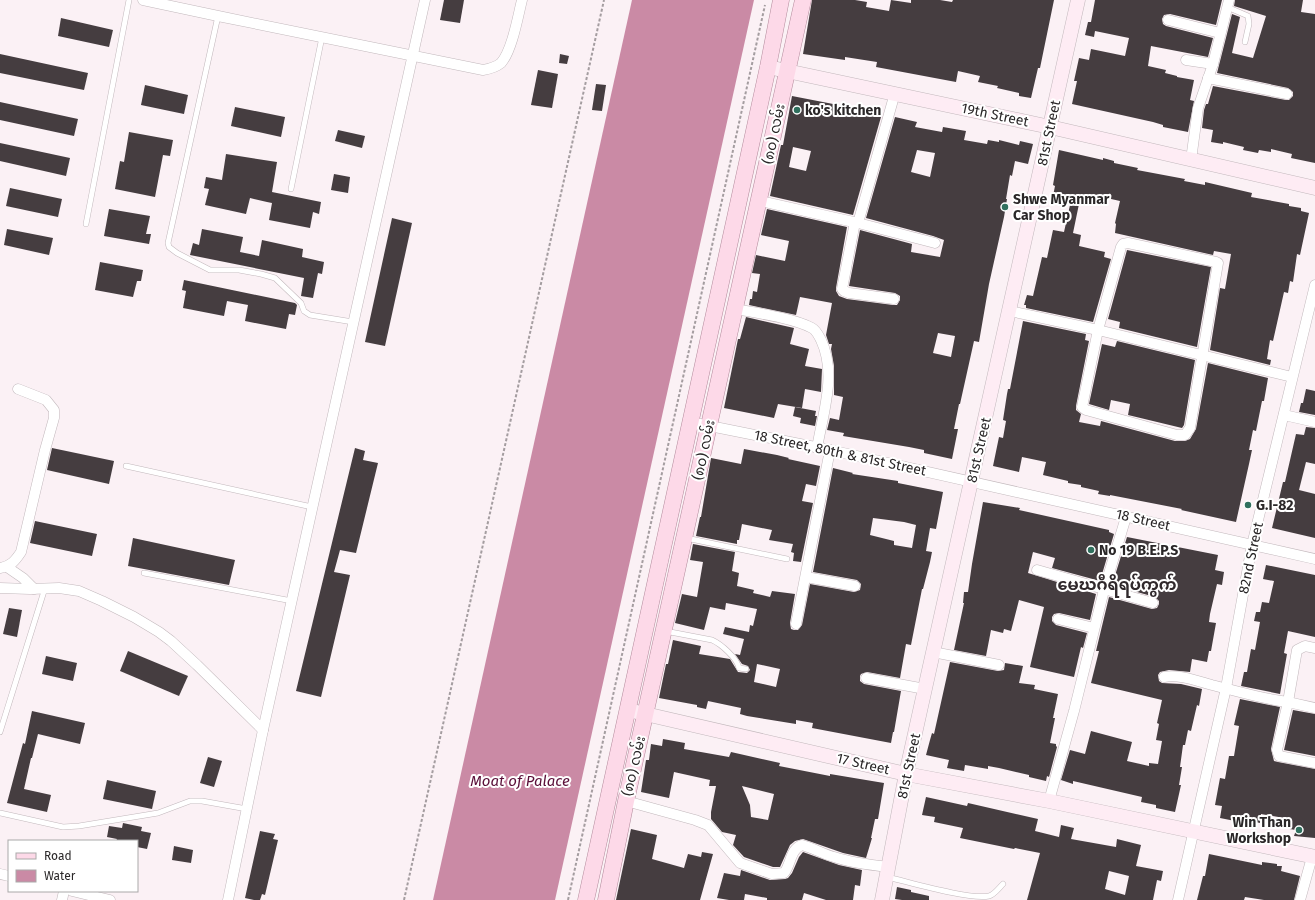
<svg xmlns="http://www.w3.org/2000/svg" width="1315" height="900" viewBox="0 0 1315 900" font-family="'Fira Sans','Noto Sans Myanmar',sans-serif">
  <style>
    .water { fill: #ca8aa5 }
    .building { fill: #453d40; fill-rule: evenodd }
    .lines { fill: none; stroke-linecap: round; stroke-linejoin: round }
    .lane-casing { stroke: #c2b8bc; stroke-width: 6 }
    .street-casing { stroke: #c2b8bc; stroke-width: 11 }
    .secondary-casing { stroke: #c2b8bc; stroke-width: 15 }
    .primary-casing { stroke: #b28a9b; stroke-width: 17 }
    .path { stroke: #a49da0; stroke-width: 2; stroke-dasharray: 3 2; stroke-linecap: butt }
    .lane { stroke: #fff; stroke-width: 5 }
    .street { stroke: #fff; stroke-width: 10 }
    .secondary { stroke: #feecf4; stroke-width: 14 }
    .primary { stroke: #fdd9e8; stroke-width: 16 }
    .poi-dot { fill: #30705e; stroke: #fff; stroke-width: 1.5 }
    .labels { text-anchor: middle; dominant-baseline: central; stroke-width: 4; stroke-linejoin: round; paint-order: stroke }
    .poi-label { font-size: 14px; font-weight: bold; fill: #2a2728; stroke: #fff; text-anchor: start }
    .street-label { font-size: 14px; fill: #2a2728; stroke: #fff }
    .water-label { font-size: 15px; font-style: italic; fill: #5a0e38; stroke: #fff }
    .quarter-label { font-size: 16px; font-weight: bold; fill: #30292c; stroke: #fff }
  </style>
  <rect width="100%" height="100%" fill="#fbf1f5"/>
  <path class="water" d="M 632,0 L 754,0 L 555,900 L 433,900 Z"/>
  <g class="building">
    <path d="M 444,0 L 464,0 L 460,23 L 440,20 Z"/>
    <path d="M 812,0 L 855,0 L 867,2 L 866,7 L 889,11 L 891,0 L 911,3 L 911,0 L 940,0 L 952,2 L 953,0 L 1054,0 L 1040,68 L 1038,68 L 1031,98 L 1019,96 L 1019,93 L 997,88 L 998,86 L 978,82 L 980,76 L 958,71 L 956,82 L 876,67 L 877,62 L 845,57 L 845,60 L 803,54 Z"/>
    <path d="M 1095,0 L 1222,0 L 1216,25 L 1170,14 L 1164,15 L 1162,19 L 1163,24 L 1166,26 L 1213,38 L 1208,57 L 1151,46 L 1148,66 L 1166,70 L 1165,73 L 1177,76 L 1177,77 L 1194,80 L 1190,100 L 1194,101 L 1188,132 L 1163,127 L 1163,125 L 1153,122 L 1072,104 L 1077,81 L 1074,81 L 1079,58 L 1089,60 L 1091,49 L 1125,56 L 1129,38 L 1095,31 L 1094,37 L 1085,35 L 1088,22 L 1091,22 Z"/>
    <path d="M 1235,0 L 1303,0 L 1301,12 L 1315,14 L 1315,163 L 1291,158 L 1292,154 L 1271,149 L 1271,152 L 1259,150 L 1258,153 L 1243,150 L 1244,147 L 1223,142 L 1223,144 L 1211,142 L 1213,130 L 1202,128 L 1204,110 L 1206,104 L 1208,104 L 1213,86 L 1286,100 L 1289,100 L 1293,96 L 1293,92 L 1288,88 L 1217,73 L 1232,14 L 1240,17 L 1232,53 L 1253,58 L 1266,16 L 1234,6 Z"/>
    <path d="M 61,18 L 113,30 L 109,47 L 58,36 Z"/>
    <path d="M 0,54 L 88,73 L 84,90 L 0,73 Z"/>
    <path d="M 560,54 L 569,56 L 567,64 L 559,63 Z"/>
    <path d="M 538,70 L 558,74 L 552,108 L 531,105 Z"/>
    <path d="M 596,84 L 606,85 L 602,111 L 592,110 Z"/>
    <path d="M 145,85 L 188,95 L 184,114 L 141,105 Z"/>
    <path d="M 792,96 L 864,110 L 864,114 L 881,117 L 853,215 L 770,196 L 781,145 L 783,145 ZM 793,147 L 811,151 L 806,171 L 789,167 Z"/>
    <path d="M 0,102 L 78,119 L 74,136 L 0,120 Z"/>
    <path d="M 235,107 L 285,117 L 281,137 L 231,126 Z"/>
    <path d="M 895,117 L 917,122 L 915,127 L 942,132 L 943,127 L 966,131 L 964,140 L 987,144 L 988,140 L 999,142 L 999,140 L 1019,145 L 1020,141 L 1033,144 L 1028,164 L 1015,161 L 1012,176 L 1010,175 L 1006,199 L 1007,199 L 1004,217 L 989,284 L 979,342 L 974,341 L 960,404 L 959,404 L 954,429 L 958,429 L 952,459 L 924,453 L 924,450 L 909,447 L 843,436 L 844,433 L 827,430 L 830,418 L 839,420 L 843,397 L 834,395 L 834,366 L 831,349 L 832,344 L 829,344 L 826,335 L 832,303 L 800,297 L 796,315 L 749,305 L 750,299 L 752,299 L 753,291 L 757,292 L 760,274 L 752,273 L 756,255 L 785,261 L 789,241 L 761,235 L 767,209 L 847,227 L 836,288 L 836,291 L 839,296 L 847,299 L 893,305 L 897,305 L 900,300 L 900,296 L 895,293 L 849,286 L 860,230 L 912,244 L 911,252 L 940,257 L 944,240 L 933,236 L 866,218 ZM 917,150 L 935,153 L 930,177 L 911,172 ZM 938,333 L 955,336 L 951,357 L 933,353 Z"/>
    <path d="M 338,130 L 365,136 L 362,148 L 335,141 Z"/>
    <path d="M 129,132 L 173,140 L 170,156 L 163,155 L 155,197 L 115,189 L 120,161 L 124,162 Z"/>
    <path d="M 0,143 L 70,158 L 66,176 L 0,161 Z"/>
    <path d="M 1059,150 L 1103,160 L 1103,158 L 1114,161 L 1114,163 L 1138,168 L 1137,170 L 1185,179 L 1184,181 L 1205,185 L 1205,182 L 1252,193 L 1251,197 L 1289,204 L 1289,206 L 1301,208 L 1301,211 L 1309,213 L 1300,255 L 1297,254 L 1293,282 L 1290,281 L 1288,293 L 1284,292 L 1273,341 L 1270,340 L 1267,359 L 1271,360 L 1270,365 L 1210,350 L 1220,288 L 1225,289 L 1231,254 L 1214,251 L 1213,255 L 1115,233 L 1116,224 L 1115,223 L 1120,201 L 1089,194 L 1087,206 L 1079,204 L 1073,233 L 1081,235 L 1079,246 L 1105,252 L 1104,257 L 1111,259 L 1093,322 L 1026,308 L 1026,305 L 1024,305 L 1027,295 L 1033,296 L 1042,257 L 1047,258 L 1053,230 L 1064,232 L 1070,205 L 1052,201 L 1055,186 L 1053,185 Z"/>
    <path d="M 226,154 L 277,162 L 272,192 L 321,202 L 319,214 L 313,212 L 310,228 L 269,220 L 272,203 L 267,202 L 250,198 L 246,214 L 205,205 L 209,189 L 204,188 L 206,177 L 222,180 Z"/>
    <path d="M 334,174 L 350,177 L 348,193 L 331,190 Z"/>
    <path d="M 10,188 L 62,199 L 58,217 L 6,206 Z"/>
    <path d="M 109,209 L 150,216 L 146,234 L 151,234 L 149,244 L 104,236 Z"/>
    <path d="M 392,218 L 412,223 L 385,346 L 365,342 Z"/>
    <path d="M 7,229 L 53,238 L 49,255 L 4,245 Z"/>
    <path d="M 202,229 L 243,237 L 240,252 L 259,256 L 262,240 L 303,249 L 302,257 L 324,262 L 322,274 L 318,273 L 313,298 L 301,296 L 304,278 L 190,255 L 193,243 L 199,245 Z"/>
    <path d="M 1127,250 L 1211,267 L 1197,347 L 1119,328 L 1120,322 L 1108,319 Z"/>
    <path d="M 100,262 L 143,270 L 141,281 L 137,281 L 133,297 L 95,290 Z"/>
    <path d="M 184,280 L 295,303 L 297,305 L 295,315 L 289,314 L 286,329 L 245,321 L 248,305 L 227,301 L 224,316 L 183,308 L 186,291 L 182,290 Z"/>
    <path d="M 746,317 L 794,328 L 790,344 L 809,349 L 805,366 L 822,369 L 821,392 L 805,389 L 802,408 L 778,404 L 774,418 L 724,408 L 738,339 L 740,339 Z"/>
    <path d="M 1023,321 L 1086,334 L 1085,340 L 1089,341 L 1076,406 L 1076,410 L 1081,414 L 1079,422 L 1100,426 L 1101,421 L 1175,441 L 1185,441 L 1190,439 L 1196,429 L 1208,363 L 1268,378 L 1264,401 L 1262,401 L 1256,431 L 1253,430 L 1249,450 L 1252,450 L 1249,464 L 1236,522 L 1181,510 L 1182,509 L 1110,495 L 1110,496 L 1098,494 L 1099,491 L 1081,487 L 1081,485 L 1068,483 L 1068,481 L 1043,475 L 1046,462 L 1022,457 L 1019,472 L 993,466 L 999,437 L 1003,438 L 1006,421 L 1003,420 L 1007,394 L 1008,389 L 1010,389 Z"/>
    <path d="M 1117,341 L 1195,360 L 1184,425 L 1182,428 L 1128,415 L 1130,404 L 1111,400 L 1109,410 L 1089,404 L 1102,344 L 1115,347 Z"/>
    <path d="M 1306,389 L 1315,391 L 1315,415 L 1299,412 L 1301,403 L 1303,403 Z"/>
    <path d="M 795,407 L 816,411 L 815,416 L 817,416 L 815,426 L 800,423 L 801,418 L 793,416 Z"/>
    <path d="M 1306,427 L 1315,428 L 1315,464 L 1306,462 L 1299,490 L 1315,494 L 1315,538 L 1272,528 L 1283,482 L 1285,482 L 1296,434 L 1304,435 Z"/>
    <path d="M 52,448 L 114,461 L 109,484 L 47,470 Z"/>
    <path d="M 355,448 L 365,451 L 363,460 L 378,463 L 356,553 L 340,550 L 334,572 L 350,575 L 321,697 L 296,691 Z"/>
    <path d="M 744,449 L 777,455 L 789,458 L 788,459 L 820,466 L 816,486 L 806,484 L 802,501 L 813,503 L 801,562 L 793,561 L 794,553 L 791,552 L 793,544 L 769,540 L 772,530 L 742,524 L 739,540 L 737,540 L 737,544 L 696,536 L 700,517 L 701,517 L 711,458 L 741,464 Z"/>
    <path d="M 833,468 L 853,473 L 852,474 L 898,481 L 898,483 L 943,492 L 936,529 L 930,528 L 926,551 L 932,552 L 930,562 L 923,589 L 922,589 L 911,645 L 906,644 L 900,678 L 867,672 L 861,674 L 860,676 L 860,681 L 864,684 L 901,691 L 894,732 L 893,732 L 891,743 L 812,728 L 813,723 L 796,720 L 796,724 L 747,716 L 740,714 L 741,708 L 708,701 L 706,709 L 697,707 L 697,705 L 659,698 L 666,664 L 668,664 L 673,640 L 701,646 L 699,654 L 730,659 L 738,672 L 747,673 L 750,670 L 748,666 L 742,664 L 735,654 L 740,655 L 744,639 L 723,634 L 725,627 L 749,632 L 750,625 L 753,626 L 757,609 L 726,603 L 725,610 L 710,607 L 704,630 L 675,623 L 682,594 L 697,597 L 703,562 L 690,560 L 693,544 L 735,552 L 732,571 L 739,573 L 737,586 L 754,590 L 753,593 L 770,597 L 772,591 L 795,594 L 790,623 L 791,629 L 794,630 L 798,630 L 802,625 L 810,584 L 854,592 L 860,590 L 861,584 L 857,580 L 813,572 ZM 873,518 L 904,522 L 916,525 L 912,548 L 894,545 L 894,541 L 870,535 ZM 757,664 L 780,669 L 776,687 L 754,682 Z"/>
    <path d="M 983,502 L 1020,508 L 1019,510 L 1109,530 L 1109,532 L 1114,534 L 1100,581 L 1052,568 L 1055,558 L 1033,552 L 1028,573 L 1096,594 L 1090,620 L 1059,613 L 1054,614 L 1052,617 L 1052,621 L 1056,625 L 1087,633 L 1083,648 L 1081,647 L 1074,677 L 1030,667 L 1044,607 L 1019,600 L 1011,631 L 1004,629 L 1003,633 L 991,630 L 986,656 L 954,650 L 964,603 L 963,603 L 964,592 L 968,592 L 972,564 Z"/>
    <path d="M 35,521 L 97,534 L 92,556 L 30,543 Z"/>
    <path d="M 1127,537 L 1218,555 L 1215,570 L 1224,572 L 1222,585 L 1217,584 L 1210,614 L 1209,622 L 1216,623 L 1211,651 L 1209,651 L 1207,662 L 1192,659 L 1190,672 L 1169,670 L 1160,672 L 1158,675 L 1159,681 L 1162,683 L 1181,684 L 1202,689 L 1199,706 L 1197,705 L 1191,731 L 1188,730 L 1185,745 L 1183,745 L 1180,767 L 1182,767 L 1179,785 L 1181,785 L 1175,812 L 1156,808 L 1156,805 L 1141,802 L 1142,797 L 1073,781 L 1073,784 L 1061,780 L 1070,750 L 1085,754 L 1091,731 L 1132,742 L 1127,761 L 1149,766 L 1149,763 L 1158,764 L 1162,741 L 1156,740 L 1159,724 L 1157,723 L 1162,700 L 1091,683 L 1099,651 L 1096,651 L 1109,597 L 1152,609 L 1157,608 L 1159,604 L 1159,601 L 1155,597 L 1112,585 Z"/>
    <path d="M 133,538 L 235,560 L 229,585 L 128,566 Z"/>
    <path d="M 1266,565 L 1315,575 L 1315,637 L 1288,631 L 1284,653 L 1287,654 L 1280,694 L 1241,686 L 1244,672 L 1247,672 L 1251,649 L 1255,650 L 1260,622 L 1254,621 L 1256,612 L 1260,612 L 1262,602 L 1269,603 L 1274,581 L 1263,579 Z"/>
    <path d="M 9,608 L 22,610 L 17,637 L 3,634 Z"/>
    <path d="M 128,651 L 188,676 L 179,696 L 120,671 Z"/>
    <path d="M 46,656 L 77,663 L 73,681 L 42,674 Z"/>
    <path d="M 950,662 L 998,671 L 1004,670 L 1005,663 L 1023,666 L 1019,683 L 1035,685 L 1034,689 L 1058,694 L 1053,718 L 1055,718 L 1050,743 L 1056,744 L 1056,746 L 1057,747 L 1049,777 L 1047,776 L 1046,781 L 1029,777 L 1029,775 L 999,768 L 988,766 L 988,769 L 965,765 L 964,771 L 947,768 L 949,760 L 926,755 L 930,740 L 932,733 L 934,734 Z"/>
    <path d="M 1240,699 L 1280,707 L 1271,749 L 1274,761 L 1278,762 L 1315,769 L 1315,838 L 1294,836 L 1296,830 L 1283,828 L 1284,818 L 1261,814 L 1260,823 L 1251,821 L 1250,824 L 1220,818 L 1222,806 L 1215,805 L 1220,778 L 1225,779 L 1229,756 L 1234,756 L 1239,726 L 1234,725 Z"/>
    <path d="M 1293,710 L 1315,714 L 1315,756 L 1284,750 Z"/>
    <path d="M 32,711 L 85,723 L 80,744 L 38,734 L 32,758 L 31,758 L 24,789 L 51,795 L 47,812 L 7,803 L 23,743 L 25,744 Z"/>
    <path d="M 663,739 L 685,743 L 684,749 L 729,757 L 731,752 L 780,763 L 779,766 L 830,776 L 830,774 L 884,783 L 878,819 L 875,819 L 871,838 L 872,838 L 866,858 L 843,853 L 803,839 L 795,841 L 790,845 L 780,867 L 773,867 L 744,857 L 733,845 L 736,835 L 722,832 L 711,819 L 711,812 L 716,786 L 709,786 L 710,780 L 674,772 L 669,798 L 641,792 L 646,760 L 649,760 L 651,744 L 662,746 ZM 742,786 L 774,794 L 768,820 L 751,817 L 750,805 Z"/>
    <path d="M 208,757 L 222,761 L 214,787 L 200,783 Z"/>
    <path d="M 107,780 L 156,791 L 152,809 L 103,799 Z"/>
    <path d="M 926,797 L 967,806 L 968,803 L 1038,819 L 1035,831 L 1059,837 L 1061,825 L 1074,828 L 1071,839 L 1116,847 L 1117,839 L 1141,845 L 1136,866 L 1163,871 L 1161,881 L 1157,880 L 1153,900 L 1027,900 L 1040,853 L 1015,848 L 1014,849 L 960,838 L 963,828 L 934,822 L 935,817 L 922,815 ZM 1109,871 L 1129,876 L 1125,895 L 1105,889 Z"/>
    <path d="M 123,823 L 142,827 L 141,831 L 151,833 L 147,849 L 137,847 L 137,841 L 116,841 L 117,839 L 107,837 L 109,826 L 122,828 Z"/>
    <path d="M 631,829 L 657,835 L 652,859 L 684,868 L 688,854 L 701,857 L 702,852 L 713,854 L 700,900 L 616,900 Z"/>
    <path d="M 260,831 L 275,834 L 273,839 L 278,840 L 265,895 L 262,894 L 260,900 L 254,900 L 245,898 Z"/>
    <path d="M 174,846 L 193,850 L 191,863 L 172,860 Z"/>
    <path d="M 803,852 L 839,865 L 862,870 L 860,886 L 855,885 L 853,900 L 826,900 L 804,893 L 802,900 L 767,900 L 767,898 L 745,894 L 744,900 L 729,900 L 717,898 L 724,873 L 740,876 L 741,870 L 770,880 L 785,879 L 788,878 L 792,873 L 799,857 Z"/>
    <path d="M 1209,854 L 1262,865 L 1262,862 L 1277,864 L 1277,866 L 1282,866 L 1281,871 L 1300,876 L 1294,900 L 1264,900 L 1245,897 L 1244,900 L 1197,900 L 1203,876 L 1205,876 Z"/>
    <path d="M 897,887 L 911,890 L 911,892 L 929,896 L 929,900 L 902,900 L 895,899 Z"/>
  </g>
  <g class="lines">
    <defs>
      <g id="lane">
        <path d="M 1227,7 L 1248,16 L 1249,24 L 1245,42"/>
        <path d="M 218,16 L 168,243 L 169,247 L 177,253 L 210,270 L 239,270 L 261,274 L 275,278 L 301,303 L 304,311 L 310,315 L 353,322"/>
        <path d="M 291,189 L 322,37"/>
        <path d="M 86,224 L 129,0"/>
        <path d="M 126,466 L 312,507"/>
        <path d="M 686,538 L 787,559"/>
        <path d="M 144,573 L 292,601"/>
        <path d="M 665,631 L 712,640 C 721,644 737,658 739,668 L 746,669"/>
        <path d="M 0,732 L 45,588"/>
        <path d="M 0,813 L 63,827 L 79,826 L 158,813 L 190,801 L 202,801 L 247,809"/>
        <path d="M 887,877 C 909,882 969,900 989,896 C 994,895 999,888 1003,884"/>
      </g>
      <g id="street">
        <path d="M 143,0 L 218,16 L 483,70 C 489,69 496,67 501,63 C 512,51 518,16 522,0"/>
        <path d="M 1168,20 L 1220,33"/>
        <path d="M 1186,60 L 1213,64"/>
        <path d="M 1208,78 L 1287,94"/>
        <path d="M 1191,160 L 1198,108 L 1213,64 L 1229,0"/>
        <path d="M 760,201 L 858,223 L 935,243"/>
        <path d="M 855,222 L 842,289 L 844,291 L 849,293 L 894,299"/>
        <path d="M 858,223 L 895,93"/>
        <path d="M 1128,243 L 1216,262 L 1218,263 L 1190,428 L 1185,435 L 1177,435 L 1086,410 L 1082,407 L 1098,330 L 1121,247 L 1123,244 Z"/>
        <path d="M 735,309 C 757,313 793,318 812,328 C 816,330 819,336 821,340 C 837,374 823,413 817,448"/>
        <path d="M 1010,311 L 1098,330 L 1292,377"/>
        <path d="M 1284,415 L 1315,422"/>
        <path d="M 690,422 L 830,450 L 1315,559"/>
        <path d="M 7,567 L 23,578 L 34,589"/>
        <path d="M 0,568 C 11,566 15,561 21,552 L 45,450 L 54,418 L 54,410 L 46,400 L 18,389"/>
        <path d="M 1037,570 L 1153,603"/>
        <path d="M 806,577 L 855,586"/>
        <path d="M 0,588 L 30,589 L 59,588 L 79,591 L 102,601 L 134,617 L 159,632 L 171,641 L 197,665 L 263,730"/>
        <path d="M 1058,619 L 1094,628"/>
        <path d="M 796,624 L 830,450"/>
        <path d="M 933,652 L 999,665"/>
        <path d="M 1164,677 C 1179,674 1197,681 1212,685 C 1237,691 1262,699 1288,702 L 1297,650 L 1305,646 L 1315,648"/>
        <path d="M 866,678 L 925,689"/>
        <path d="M 1315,708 L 1288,702 L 1277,750 L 1279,756 L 1315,763"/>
        <path d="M 626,801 L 695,820 L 708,825 L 740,863 L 772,874 L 784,873 C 791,865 790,849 802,845 C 813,848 823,854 834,857 C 852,863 870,865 889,867"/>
        <path d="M 1049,801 L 1074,711 L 1104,590 L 1126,517"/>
        <path d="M 0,874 L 9,876"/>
        <path d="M 72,891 L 110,900"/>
        <path d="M 62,900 L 64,891"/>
        <path d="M 228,900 L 263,730 L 425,0"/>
        <path d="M 1178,900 L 1226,688 L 1252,545 L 1315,285"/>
        <path d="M 1300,900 L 1312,857"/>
      </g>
      <g id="secondary">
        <path d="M 768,67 L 1050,127 L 1315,188"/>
        <path d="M 628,710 L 906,774 L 1049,801 L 1315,857"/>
        <path d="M 882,900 L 906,774 L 1078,0"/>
      </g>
      <g id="primary">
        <path d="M 586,900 L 768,67 L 781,0"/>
        <path d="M 606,900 L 626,801 L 803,0"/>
      </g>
    </defs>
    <use href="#lane" class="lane-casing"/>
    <use href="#street" class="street-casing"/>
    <use href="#secondary" class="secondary-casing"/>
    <use href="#primary" class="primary-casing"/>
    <g class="path">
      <path d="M 404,900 L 604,0"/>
      <path d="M 568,900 L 765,5"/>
    </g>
    <use href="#lane" class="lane"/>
    <use href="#street" class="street"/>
    <use href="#secondary" class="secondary"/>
    <use href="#primary" class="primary"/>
  </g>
  <g class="poi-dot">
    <circle cx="797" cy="110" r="4"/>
    <circle cx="1005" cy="207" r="4"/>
    <circle cx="1248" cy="505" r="4"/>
    <circle cx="1091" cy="550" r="4"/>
    <circle cx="1299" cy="830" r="4"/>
  </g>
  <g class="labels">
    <g class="poi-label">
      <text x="805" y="110">ko's kitchen</text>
      <text x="1013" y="199">Shwe Myanmar<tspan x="1013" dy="16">Car Shop</tspan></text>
      <text x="1256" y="505">G.I-82</text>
      <text x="1099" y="550">No 19 B.E.P.S</text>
      <text x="1291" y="822" text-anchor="end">Win Than<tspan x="1291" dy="16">Workshop</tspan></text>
    </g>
    <g class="street-label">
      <text transform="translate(995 115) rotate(12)">19th Street</text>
      <text transform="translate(1049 133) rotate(-78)">81st Street</text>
      <text transform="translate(774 134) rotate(-78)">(၈၀) လမ်း</text>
      <text transform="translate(704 450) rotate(-78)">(၈၀) လမ်း</text>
      <text transform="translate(979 450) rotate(-77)">81st Street</text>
      <text transform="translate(840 453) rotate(12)">18 Street, 80th &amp; 81st Street</text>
      <text transform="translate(1143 520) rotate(13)">18 Street</text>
      <text transform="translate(1251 558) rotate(-78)">82nd Street</text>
      <text transform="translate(863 764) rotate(13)">17 Street</text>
      <text transform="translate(634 766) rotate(-77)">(၈၀) လမ်း</text>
      <text transform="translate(909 766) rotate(-78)">81st Street</text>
    </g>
    <g class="water-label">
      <text x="520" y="781">Moat of Palace</text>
    </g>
    <g class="quarter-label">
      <text x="1117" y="584">မေဃဂီရိရပ်ကွက်</text>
    </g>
  </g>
  <rect x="8" y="840" width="130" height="52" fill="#ffffff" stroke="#aaa9a9"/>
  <rect x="16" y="853" width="20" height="6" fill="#fdd9e8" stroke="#aaa9a9"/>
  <text x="44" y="860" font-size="12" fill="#2a2728">Road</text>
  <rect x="16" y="870" width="20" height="12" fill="#ca8aa5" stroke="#aaa9a9"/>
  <text x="44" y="880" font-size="12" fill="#2a2728">Water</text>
</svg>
